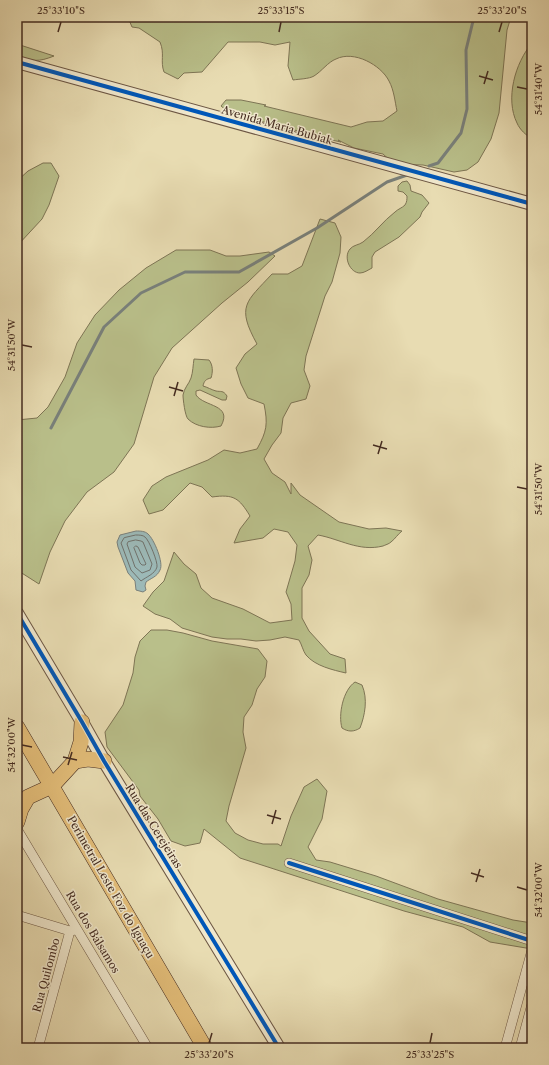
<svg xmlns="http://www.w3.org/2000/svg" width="549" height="1065" viewBox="0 0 549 1065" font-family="'Libre Caslon Text',serif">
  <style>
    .green { fill: #b9bf8a; stroke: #7e7555 }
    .water { fill: #9cb9b7; stroke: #79807b }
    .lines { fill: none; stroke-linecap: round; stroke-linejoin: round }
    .shore { stroke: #70726c; stroke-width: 1 }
    .stream { stroke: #79807b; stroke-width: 3 }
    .minor-casing { stroke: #6d5744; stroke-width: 10 }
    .tertiary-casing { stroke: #6d5744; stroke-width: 14 }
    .trunk-casing { stroke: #442b20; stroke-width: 16 }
    .minor { stroke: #f0e8cd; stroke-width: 9 }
    .tertiary { stroke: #f0e8cd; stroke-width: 12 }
    .trunk { stroke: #e4be79; stroke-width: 15 }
    .cycleway-casing { stroke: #f0e8cd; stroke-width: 6 }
    .cycleway { stroke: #0057b8; stroke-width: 4 }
    .ticks { fill: none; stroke: #442b20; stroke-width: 1.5 }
    .labels { text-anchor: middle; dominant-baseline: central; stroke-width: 3; stroke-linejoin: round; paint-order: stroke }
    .street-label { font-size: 11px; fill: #442b20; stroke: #f0e8cd }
    .neatline { fill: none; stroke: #442b20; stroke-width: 1.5 }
    .ticks-label { font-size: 10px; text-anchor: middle; fill: #442b20 }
  </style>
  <rect width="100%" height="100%" fill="#e8dcb2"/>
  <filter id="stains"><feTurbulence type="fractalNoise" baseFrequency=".005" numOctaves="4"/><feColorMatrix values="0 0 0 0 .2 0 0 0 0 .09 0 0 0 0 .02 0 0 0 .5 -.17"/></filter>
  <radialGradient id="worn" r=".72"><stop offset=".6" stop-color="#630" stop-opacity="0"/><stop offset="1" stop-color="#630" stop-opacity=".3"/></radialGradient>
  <g class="green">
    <path d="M 118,17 L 511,17 L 507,30 L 499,113 L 491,139 L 478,162 L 467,170 L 454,172 L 423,165 L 394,164 L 383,154 L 354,148 L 338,140 L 341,142 L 318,137 L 274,124 L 259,121 L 244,120 L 232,115 L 221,106 L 226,100 L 241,100 L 266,105 L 264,106 L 351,127 L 367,122 L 383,121 L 397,111 C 395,102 394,90 389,81 C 381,65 354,50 336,59 C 328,62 322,71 314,76 C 309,79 299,79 293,80 L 288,66 L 290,42 L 275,45 L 260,42 L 228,42 L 202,72 L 184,73 L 178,79 L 164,72 C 160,61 165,54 160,42 L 139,28 L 132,27 L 129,20 Z"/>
    <path d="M 532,43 L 532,139 C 526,135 520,130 517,123 C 505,99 515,63 532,43 Z"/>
    <path d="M 17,44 L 54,56 C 39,62 31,62 17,55 Z"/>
    <path d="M 43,163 L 51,163 L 59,176 L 49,205 L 42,219 L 17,246 L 17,181 L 28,171 Z"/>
    <path d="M 407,181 L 410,185 L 411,191 L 422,195 L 429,203 L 422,212 L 420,217 L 399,237 L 375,252 L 372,257 L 372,268 C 368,270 364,273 360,273 C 350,273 343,257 350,249 C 353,245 359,245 363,242 C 375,233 383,221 395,212 C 398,209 402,208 405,205 C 407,202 407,199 407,196 L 403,192 L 398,191 L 398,186 L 402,182 Z"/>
    <path d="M 320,219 L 335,223 L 341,237 L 340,253 L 332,282 L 325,296 L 306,356 L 304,370 L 310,386 L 306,399 L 291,403 L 283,418 L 281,433 L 272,445 L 264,459 L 272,473 L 285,482 L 291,494 L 291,483 L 300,495 L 339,522 L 369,529 L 386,528 L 402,531 C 398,534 395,539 391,542 C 389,544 385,545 383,546 C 359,552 340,539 318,535 L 308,546 L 312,560 L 309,575 L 302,588 L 302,618 L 309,631 L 330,654 L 345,659 L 346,673 C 333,670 315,666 306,655 C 303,651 302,645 299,640 L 285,637 L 270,640 L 256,641 L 241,639 L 227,639 L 212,637 L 182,628 L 170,619 L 155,614 L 143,606 L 153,592 L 164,581 L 174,552 L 184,564 L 196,574 L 201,588 L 212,598 L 243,609 L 270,623 L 292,620 L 291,604 L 286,592 L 295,561 L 297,545 L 288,532 L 274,529 L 263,538 L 234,543 L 240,529 L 250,516 C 239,498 234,494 212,497 L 202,487 L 190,483 L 163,510 L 149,514 L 143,500 L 152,486 L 166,477 L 208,460 L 224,450 L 240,453 L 257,449 C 267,431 268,424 264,404 L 248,398 L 241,384 L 236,368 L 245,354 L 257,344 C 236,306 246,302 272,274 L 288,274 L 302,266 Z"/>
    <path d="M 176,250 L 210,250 L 226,256 L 240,256 L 269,252 L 275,256 L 248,282 L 222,303 L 172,348 L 154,377 L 134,444 L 114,472 L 87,492 L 65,521 L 50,552 L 39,584 L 17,570 L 17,420 L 37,418 L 48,407 L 65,377 L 77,343 L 95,315 L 119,290 L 146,268 Z"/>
    <path d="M 194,359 L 209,360 C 213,365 213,372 211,378 C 206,379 204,381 203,386 C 207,387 212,390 216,391 C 221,392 223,390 227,396 L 226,400 L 222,400 L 200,390 L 196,391 L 196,395 C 204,407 233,404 221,426 C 211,429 196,427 188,419 C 185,416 183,399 183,395 C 184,388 189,384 191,378 C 193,372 193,365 194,359 Z"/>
    <path d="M 151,630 L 167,630 L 183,633 L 212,641 L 258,649 L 267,661 L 265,677 L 257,689 L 252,705 L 244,717 L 243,732 L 246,748 L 229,806 L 226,821 L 235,833 L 248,840 L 263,844 L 278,844 L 281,846 L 291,816 L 304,787 L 317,779 L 327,791 L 322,819 L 308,847 L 316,860 L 330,862 L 376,876 L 438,899 L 513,920 L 532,923 L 532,949 L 490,942 L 463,927 L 404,911 L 240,858 L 204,829 L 200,843 L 185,846 L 171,841 L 158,819 L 140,796 L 139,790 L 107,747 L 105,732 L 123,705 L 133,673 L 135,657 L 140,641 Z"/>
    <path d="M 355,682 L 362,685 C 368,699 365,715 360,728 C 354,732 348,732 342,728 C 338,715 343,690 355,682 Z"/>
  </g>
  <path class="water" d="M 136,531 C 140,531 145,531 148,534 C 154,539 164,563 160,570 C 157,577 151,578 146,582 L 145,586 L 146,590 L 143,592 L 136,590 L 135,581 L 128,573 L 118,547 L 117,542 L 120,535 Z"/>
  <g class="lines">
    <g class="shore">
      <path d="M 136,535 C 139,535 143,535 145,537 C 149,540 158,562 157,567 C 155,574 146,577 141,581 L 131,570 L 121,543 L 124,538 Z"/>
      <path d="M 136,540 L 141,541 L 143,542 L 152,564 L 150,570 L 142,573 L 135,567 L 127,544 L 128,542 Z"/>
      <path d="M 136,546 L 138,547 L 146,564 L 145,565 L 142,565 L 140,563 L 134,548 Z"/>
    </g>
    <g class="stream">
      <path d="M 429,166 L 438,163 L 461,133 L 467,109 L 466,50 L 474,17"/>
      <path d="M 51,428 L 104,327 L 141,293 L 185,272 L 239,272 L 317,228 L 387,182 L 407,175"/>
    </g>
    <defs>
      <g id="minor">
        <path d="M 17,829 L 148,1048"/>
        <path d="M 289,863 L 532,941"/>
        <path d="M 17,915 L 70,931 L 75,930"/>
        <path d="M 38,1048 L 70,931"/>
        <path d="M 505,1048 L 532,950"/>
        <path d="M 520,1048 L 532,1004"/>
      </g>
      <g id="tertiary">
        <path d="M 17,62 L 532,204"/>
        <path d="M 17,613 L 82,722 L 104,761 L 279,1048"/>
      </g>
      <g id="trunk">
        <path d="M 17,727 L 205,1048"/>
        <path d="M 75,761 L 88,759 L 104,761"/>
        <path d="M 17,822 L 21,809 L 28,797 L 52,786 L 75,761 L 81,742 L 82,722"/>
      </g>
    </defs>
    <use href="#minor" class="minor-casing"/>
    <use href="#tertiary" class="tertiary-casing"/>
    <use href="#trunk" class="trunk-casing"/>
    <use href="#minor" class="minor"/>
    <use href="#tertiary" class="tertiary"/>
    <use href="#trunk" class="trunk"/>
    <defs>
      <g id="cycleway">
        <path d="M 17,62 L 532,204"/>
        <path d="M 17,613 L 82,722 L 104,761 L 279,1048"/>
        <path d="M 289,863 L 532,941"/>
      </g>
    </defs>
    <use href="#cycleway" class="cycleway-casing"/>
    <use href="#cycleway" class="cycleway"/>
  </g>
  <path class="ticks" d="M 58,32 L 61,22M 279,32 L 281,22M 499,32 L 502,22M 479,76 L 493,80M 484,84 L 488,71M 517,87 L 527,89M 22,345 L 32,347M 169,387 L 183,391M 174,396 L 178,382M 373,445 L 387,449M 378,454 L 382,441M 517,487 L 527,489M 22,745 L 32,747M 63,757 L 77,760M 68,765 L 72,752M 267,815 L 281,819M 272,824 L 276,810M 471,873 L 484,877M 476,882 L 480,869M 517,887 L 527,890M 209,1043 L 212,1033M 430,1043 L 432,1033"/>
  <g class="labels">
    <g class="street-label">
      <text transform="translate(277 125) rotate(16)">Avenida Maria Bubiak</text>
      <text transform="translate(154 826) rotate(58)">Rua das Cerejeiras</text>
      <text transform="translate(111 887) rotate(60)">Perimetral Leste Foz do Iguaçu</text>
      <text transform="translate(93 932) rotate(59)">Rua dos Bálsamos</text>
      <text transform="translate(46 975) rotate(-75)">Rua Quilombo</text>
    </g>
  </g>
  <rect width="549" height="1065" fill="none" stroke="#e8dcb2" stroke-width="44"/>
  <rect x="22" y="22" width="505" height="1021" class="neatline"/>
  <g class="ticks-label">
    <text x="61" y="14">25°33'10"S</text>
    <text x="281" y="14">25°33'15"S</text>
    <text x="502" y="14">25°33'20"S</text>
    <text transform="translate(538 89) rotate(-90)" y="4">54°31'40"W</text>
    <text transform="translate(11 345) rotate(-90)" y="4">54°31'50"W</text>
    <text transform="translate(538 489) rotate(-90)" y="4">54°31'50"W</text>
    <text transform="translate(11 745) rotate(-90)" y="4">54°32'00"W</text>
    <text transform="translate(538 890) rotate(-90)" y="4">54°32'00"W</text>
    <text x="209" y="1058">25°33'20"S</text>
    <text x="430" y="1058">25°33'25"S</text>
  </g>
  <rect width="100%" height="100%" filter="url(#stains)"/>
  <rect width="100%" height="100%" fill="url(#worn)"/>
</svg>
